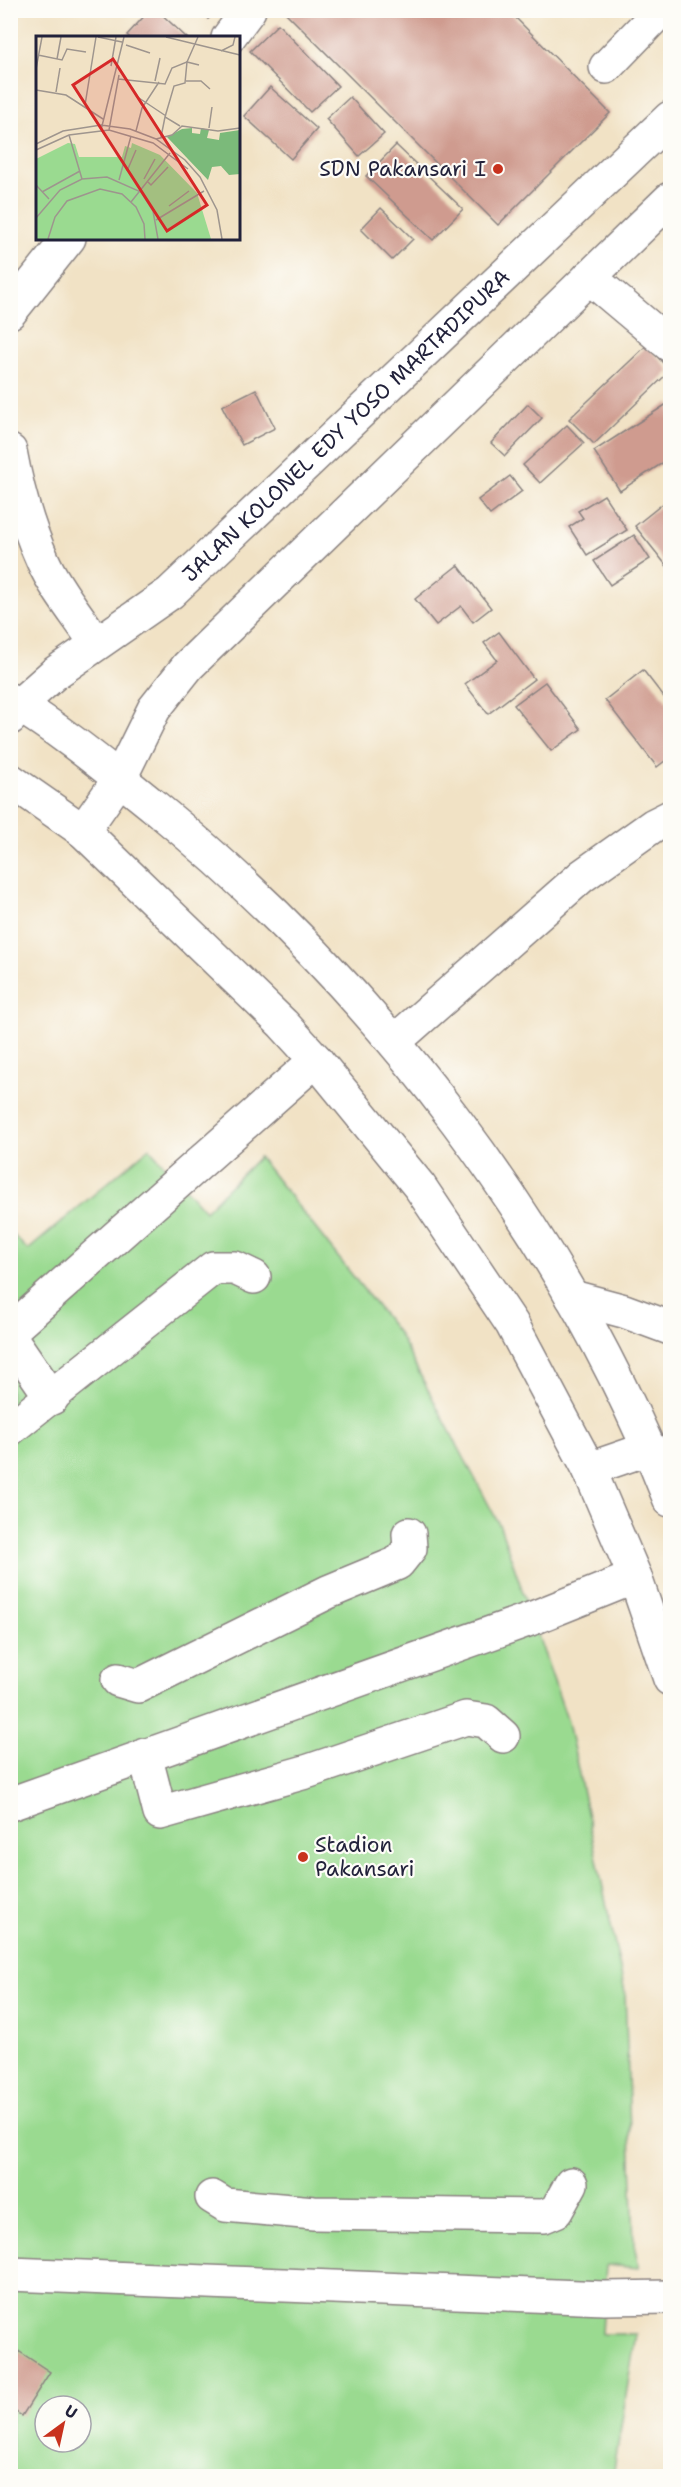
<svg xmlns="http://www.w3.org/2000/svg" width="681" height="2487" viewBox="0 0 681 2487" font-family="'Shantell Sans',sans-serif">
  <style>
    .green { fill: #9ada90; stroke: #5e7e66; stroke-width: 1.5; fill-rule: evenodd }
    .building { fill: #cf9b8f }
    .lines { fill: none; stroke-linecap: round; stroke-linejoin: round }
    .minor-casing { stroke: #8a8280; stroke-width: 36 }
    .major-casing { stroke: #8a8280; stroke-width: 36 }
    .minor { stroke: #fff; stroke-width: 33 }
    .major { stroke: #fff; stroke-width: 33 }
    .poi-dot { fill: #c8321e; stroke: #fdfcf7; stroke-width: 2 }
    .labels { text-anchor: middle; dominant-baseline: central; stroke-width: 4.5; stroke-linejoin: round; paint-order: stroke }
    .poi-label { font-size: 21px; fill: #22223b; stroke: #fdfcf7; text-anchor: end }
    .street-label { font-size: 21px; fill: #22223b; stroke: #fdfcf7 }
    .inset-road { fill: none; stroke: #9e958e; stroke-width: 1.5 }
    .view { fill: #d62828; fill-opacity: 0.15; stroke: #d62828; stroke-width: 3 }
    .inset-edge { fill: none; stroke: #22223b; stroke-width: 3 }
  </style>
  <rect width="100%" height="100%" fill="#fdfcf7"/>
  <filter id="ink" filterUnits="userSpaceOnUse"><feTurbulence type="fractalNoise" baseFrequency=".0167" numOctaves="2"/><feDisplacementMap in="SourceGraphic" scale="12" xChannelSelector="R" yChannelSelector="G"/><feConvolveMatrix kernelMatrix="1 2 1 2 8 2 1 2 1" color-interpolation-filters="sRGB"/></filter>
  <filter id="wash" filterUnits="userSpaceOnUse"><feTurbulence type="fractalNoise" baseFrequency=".008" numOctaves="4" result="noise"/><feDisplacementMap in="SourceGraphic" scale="24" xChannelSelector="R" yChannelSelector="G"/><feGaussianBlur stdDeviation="1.35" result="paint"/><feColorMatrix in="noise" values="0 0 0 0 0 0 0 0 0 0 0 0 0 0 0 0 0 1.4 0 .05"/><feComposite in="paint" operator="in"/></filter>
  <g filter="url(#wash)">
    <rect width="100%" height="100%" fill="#f1e2c5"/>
    <path class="green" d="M 149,1148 L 205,1211 L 259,1157 L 398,1333 L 500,1526 L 568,1722 L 625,1992 L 634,2244 L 639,2268 L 606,2265 L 602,2334 L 636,2334 L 613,2476 L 11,2476 L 10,1232 L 28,1250 ZM 45,2406 L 81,2406 L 81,2442 L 45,2442 Z"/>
    <g id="blocks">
      <g class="building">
        <path d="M 150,10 L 157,10 L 187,38 L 130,38 L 127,35 Z"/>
        <path d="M 201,10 L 217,10 L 208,19 Z"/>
        <path d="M 283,10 L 508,10 L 610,113 L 498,225 Z"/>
        <path d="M 278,24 L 338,86 L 310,112 L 250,51 Z"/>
        <path d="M 270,87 L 317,129 L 291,159 L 244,116 Z"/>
        <path d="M 350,97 L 384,134 L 359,156 L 326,119 Z"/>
        <path d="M 396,145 L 463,209 L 433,240 L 366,176 Z"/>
        <path d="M 381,208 L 413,239 L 392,260 L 361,229 Z"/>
        <path d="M 647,345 L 670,371 L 594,444 L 569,419 Z"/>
        <path d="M 256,389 L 275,428 L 242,445 L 222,406 Z"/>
        <path d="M 670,402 L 670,458 L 620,491 L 594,451 Z"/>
        <path d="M 528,404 L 542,418 L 505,456 L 491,443 Z"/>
        <path d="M 567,425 L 584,443 L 540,483 L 523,465 Z"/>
        <path d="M 510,476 L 522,491 L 490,515 L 478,500 Z"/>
        <path d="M 604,495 L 627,530 L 587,555 L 569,527 L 583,518 L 578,511 Z"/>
        <path d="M 670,498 L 670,570 L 635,526 Z"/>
        <path d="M 634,535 L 650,559 L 610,585 L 594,561 Z"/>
        <path d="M 458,565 L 491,608 L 473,622 L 461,606 L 436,625 L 415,599 Z"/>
        <path d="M 499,632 L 534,679 L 488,714 L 465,684 L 497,660 L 484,643 Z"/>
        <path d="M 643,670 L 670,705 L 670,757 L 657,767 L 605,700 Z"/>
        <path d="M 545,682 L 581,729 L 551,751 L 514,705 Z"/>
        <path d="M 17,2350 L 50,2372 L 22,2416 L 10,2408 L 10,2361 Z"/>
      </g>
    </g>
  </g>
  <g filter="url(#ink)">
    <use href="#blocks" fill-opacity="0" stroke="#8a8280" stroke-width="1.5"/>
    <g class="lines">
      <defs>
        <g id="minor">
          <path d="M 228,38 L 249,10"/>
          <path d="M 606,67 L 661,10"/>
          <path d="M 589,277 L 670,345"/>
          <path d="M 10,312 L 69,238"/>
          <path d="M 10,451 C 17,489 27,526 43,561 C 56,590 79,617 96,643"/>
          <path d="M 394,1042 L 582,876 L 654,825 L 670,817"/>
          <path d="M 572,1297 L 624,1311 L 670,1328"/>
          <path d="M 10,1331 L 316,1060"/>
          <path d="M 10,1337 L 52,1398"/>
          <path d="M 10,1429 L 213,1268 L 235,1268 L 254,1277"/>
          <path d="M 118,1680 L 138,1686 L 328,1592 L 398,1563 L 410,1548 L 409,1534"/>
          <path d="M 145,1755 L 160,1813 L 309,1771 L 466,1718 L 486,1721 L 503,1736"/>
          <path d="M 10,1804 L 533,1618 L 635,1577"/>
          <path d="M 212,2197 L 225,2205 L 314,2213 L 544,2216 L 556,2211 L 571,2184"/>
          <path d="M 10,2274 L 604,2298 L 670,2297"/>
        </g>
        <g id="major">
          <path d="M 10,700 C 60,729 110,771 155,807 C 377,988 565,1233 670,1500"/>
          <path id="s1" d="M 10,718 L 19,705 L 55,673 L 170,593 L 670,118"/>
          <path d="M 10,780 L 83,831 L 283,1024 L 316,1060 L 420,1187 L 512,1324 L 589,1469 L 635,1577 L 670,1679"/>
          <path d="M 83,831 L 120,778 L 154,709 L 188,666 L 670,199"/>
          <path d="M 589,1469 L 650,1448"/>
        </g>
      </defs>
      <use href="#minor" class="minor-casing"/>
      <use href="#major" class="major-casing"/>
      <use href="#minor" class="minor"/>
      <use href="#major" class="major"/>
    </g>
  </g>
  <g class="poi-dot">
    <circle cx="498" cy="169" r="6"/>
    <circle cx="303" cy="1857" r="6"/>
  </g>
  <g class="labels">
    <g class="poi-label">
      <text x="486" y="169">SDN Pakansari I</text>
      <text x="315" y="1845" text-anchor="start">Stadion<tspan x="315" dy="24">Pakansari</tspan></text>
    </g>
    <g class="street-label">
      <text stroke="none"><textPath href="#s1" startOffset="447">JALAN KOLONEL EDY YOSO MARTADIPURA</textPath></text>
    </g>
  </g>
  <g transform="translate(36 36)">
    <rect width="204" height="204" fill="#f1e2c5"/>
    <path d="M 32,107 L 39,108 L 43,121 L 86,121 L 89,110 L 95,112 L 96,107 L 124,119 L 161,157 L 175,203 L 0,203 L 0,123 Z" fill="#9ada90"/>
    <path d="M 156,92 L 156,97 L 164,98 L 165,92 L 173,94 L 171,102 L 183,104 L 184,97 L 204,94 L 204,138 L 193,139 L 185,130 L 176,131 L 172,144 L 131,101 L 146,93 Z" fill="#7bba7a"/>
    <path class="inset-road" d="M 62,1 L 86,6M 130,1 L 204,19M 90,9 L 114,17M 185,15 L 197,9 L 199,1M 2,19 L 26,24 L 31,13 L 50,16M 21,23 L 25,1M 75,30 L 80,1M 0,33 L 6,1M 82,43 L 129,48 L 136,32 L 151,26 L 162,1M 119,45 L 124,22M 150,45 L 165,45 L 174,53M 0,54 L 30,59 L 67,83M 20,56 L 24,32M 100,60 L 130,80M 49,69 L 60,1M 144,90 L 129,81 L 138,50 L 149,47 L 151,26 L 163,29M 173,92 L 176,71M 65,94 L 88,1M 73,94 L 83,39M 100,95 L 106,72 L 123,46M 33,99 L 46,143M 125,101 L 129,81M 120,103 L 136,99 L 146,90 L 182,95 L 204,92M 0,108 L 27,95 L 65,89 L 94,93 L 120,103 L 149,124 L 164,141 L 181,174 L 186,203M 0,114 L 33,99 L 73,94 L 117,107 L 152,133M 91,135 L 100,114M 108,143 L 119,123M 83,144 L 95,100M 112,146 L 115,149 L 132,131M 0,149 L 13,163M 6,156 L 44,135M 95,166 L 134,117M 133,170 L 153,155M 0,182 L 24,154 L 46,143 L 71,141 L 105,156 L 117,175 L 122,203M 120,184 L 168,155M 12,203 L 19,181 L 31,165 L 64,153 L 86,158 L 100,171 L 108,188 L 109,203"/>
    <path class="view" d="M 77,23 L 171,169 L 131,195 L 37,49 Z"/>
    <rect width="204" height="204" class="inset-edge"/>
  </g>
  <rect width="681" height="2487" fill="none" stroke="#fdfcf7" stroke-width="36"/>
  <g transform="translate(63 2424) rotate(33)"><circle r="28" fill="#fdfcf7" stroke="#a5a5ac" stroke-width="1.5"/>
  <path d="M0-4.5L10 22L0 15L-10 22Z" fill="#c8321e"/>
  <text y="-9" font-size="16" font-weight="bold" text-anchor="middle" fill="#22223b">U</text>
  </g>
</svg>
